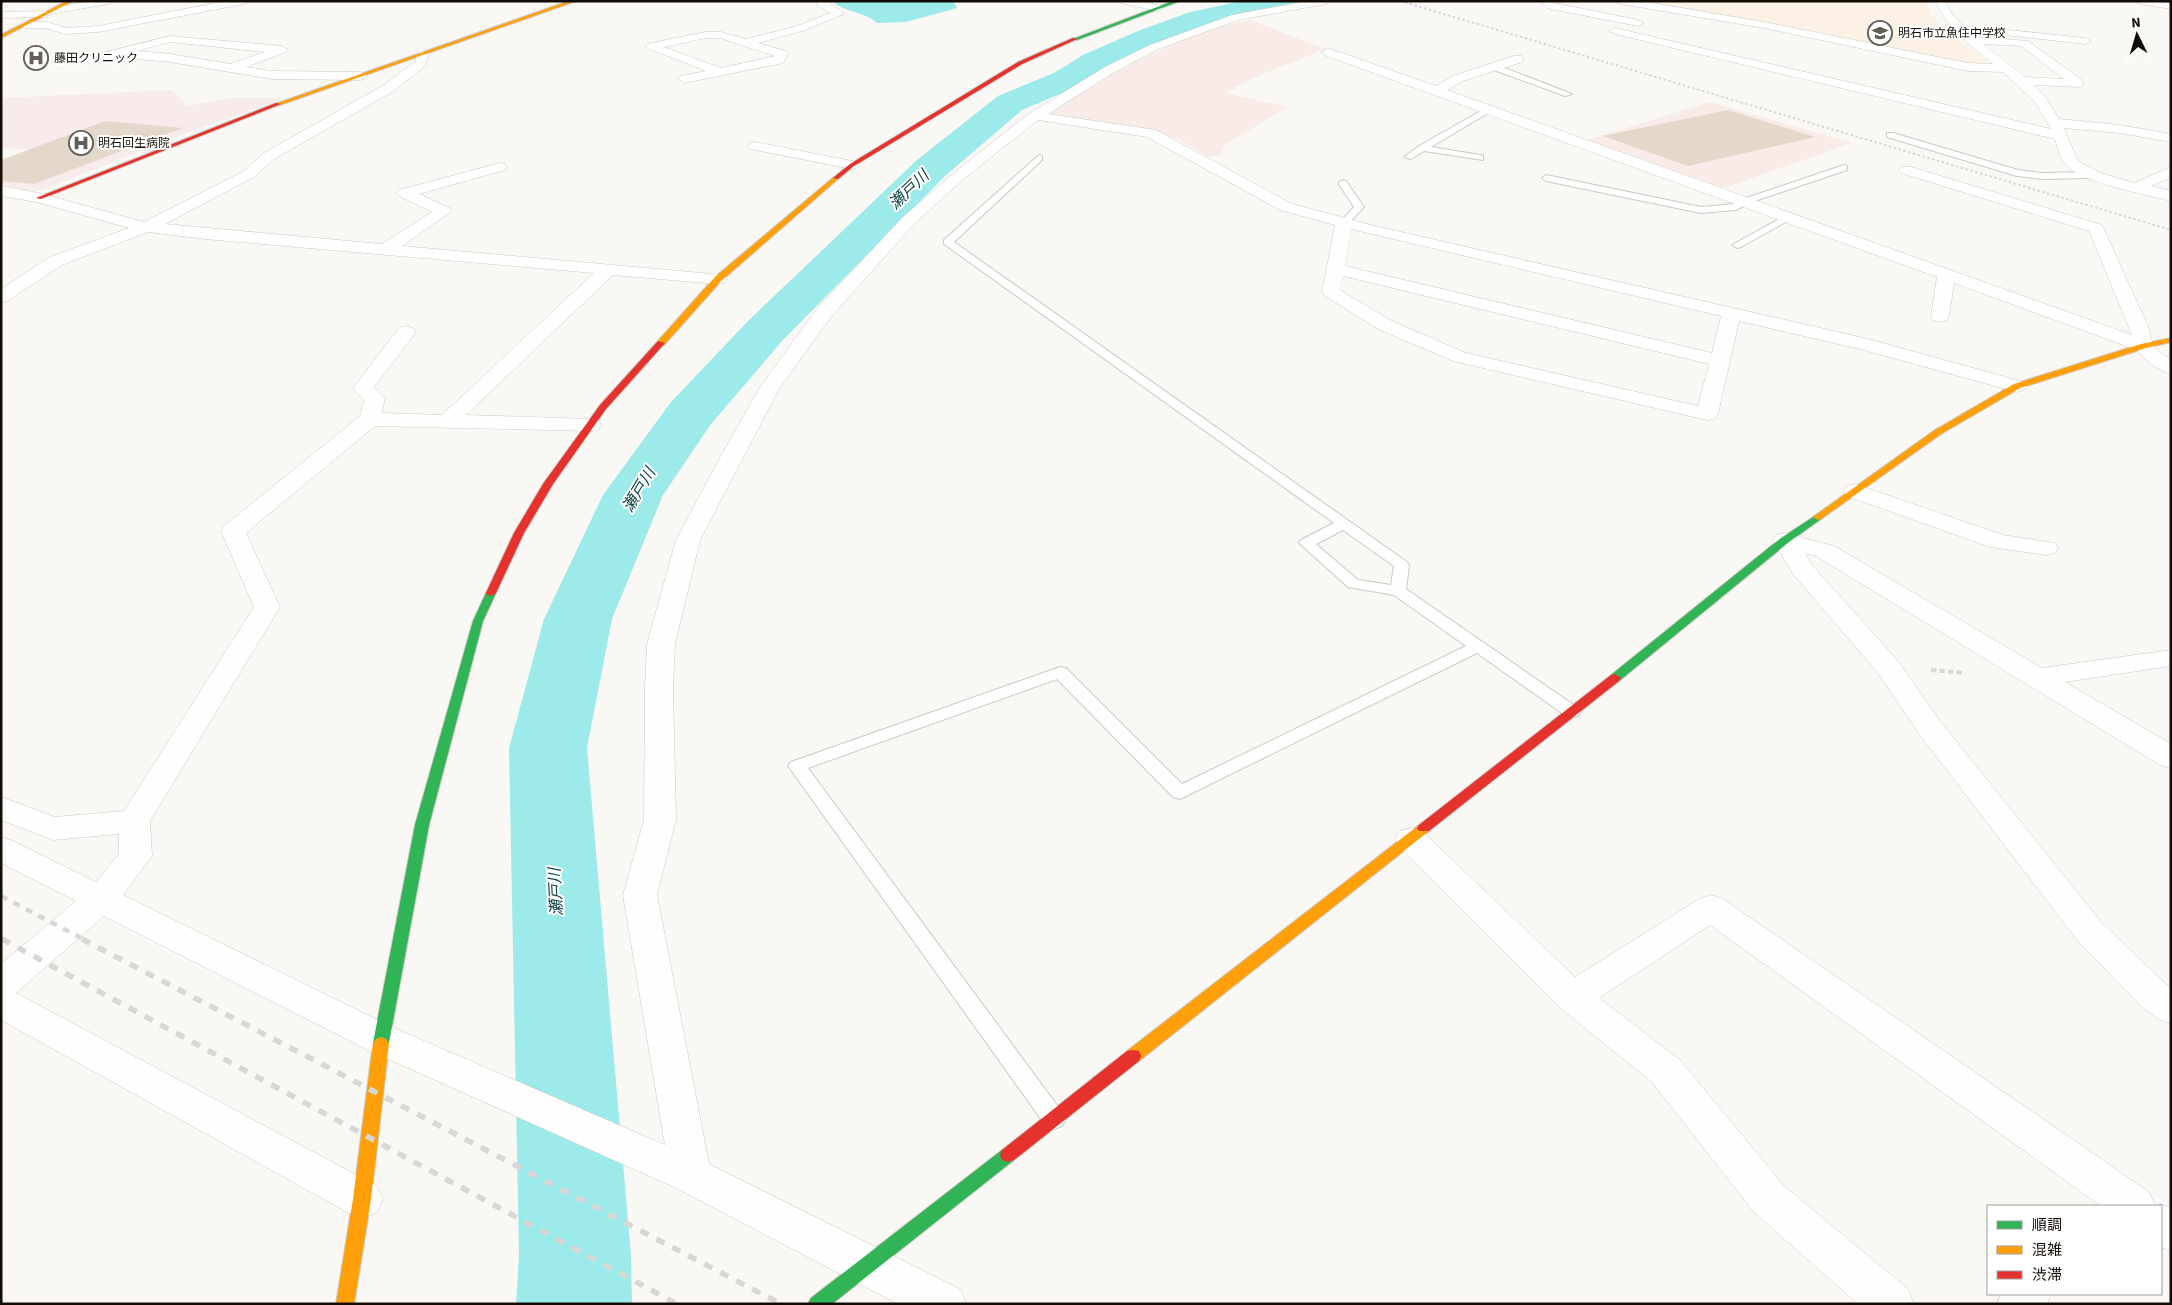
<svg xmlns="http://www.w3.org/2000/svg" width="2172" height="1305" viewBox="0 0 2172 1305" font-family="'Source Sans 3','Noto Sans JP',sans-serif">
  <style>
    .built { fill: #fbf2e5 }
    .industrial { fill: #f8ebe8 }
    .medical { fill: #f7ebec }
    .water { fill: #9ceae9 }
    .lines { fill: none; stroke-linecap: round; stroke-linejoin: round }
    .river { fill: #9ceae9; fill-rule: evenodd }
    .building { fill: #e3d8ca }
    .lane-casing { stroke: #cdc9c3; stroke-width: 2 }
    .street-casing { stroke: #cdc9c3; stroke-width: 1 }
    .fast-casing { stroke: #cdc9c3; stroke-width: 2 }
    .slow-casing { stroke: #cdc9c3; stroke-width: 2 }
    .jam-casing { stroke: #cdc9c3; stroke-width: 2 }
    .path { stroke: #d7d7d6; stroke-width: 4; stroke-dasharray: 5.5 3; stroke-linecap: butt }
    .lane { fill: #fefefe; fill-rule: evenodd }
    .street { fill: #fefefe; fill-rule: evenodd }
    .fast { fill: #30b455; fill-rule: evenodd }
    .slow { fill: #ff9f0a; fill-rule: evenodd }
    .jam { fill: #e5322d; fill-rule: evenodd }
    .rail-far2 { stroke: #d7d7d6; stroke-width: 2; stroke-dasharray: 2.5 2.5; stroke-linecap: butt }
    .rail-far1 { stroke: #d7d7d6; stroke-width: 4.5; stroke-dasharray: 7 7; stroke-linecap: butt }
    .rail { stroke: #d7d7d6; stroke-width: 5.5; stroke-dasharray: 9 9; stroke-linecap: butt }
    .labels { text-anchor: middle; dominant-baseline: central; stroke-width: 4; stroke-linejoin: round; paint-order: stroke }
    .far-poi-label { font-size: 12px; fill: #120c04; stroke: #fff; text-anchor: start }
    .water-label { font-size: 16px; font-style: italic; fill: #0d4243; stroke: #fff }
  </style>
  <rect width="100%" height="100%" fill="#faf8f5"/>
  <path class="built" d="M 1636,1 L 1927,1 L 1931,14 L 1942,28 L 1990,64 L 1947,61 Z"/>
  <g class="industrial">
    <path d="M 1250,20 L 1325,49 L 1251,79 L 1225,93 L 1288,107 L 1224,145 L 1221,155 L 1209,157 L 1176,138 L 1147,130 L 1049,114 L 1063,102 L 1112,72 L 1187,38 L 1222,26 Z"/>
    <path d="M 1710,102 L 1852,143 L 1724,188 L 1587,140 Z"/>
  </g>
  <path class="medical" d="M 172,90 L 188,106 L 229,98 L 286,98 L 173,138 L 42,190 L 27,190 L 1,184 L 1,176 L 65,151 L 1,148 L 1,98 Z"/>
  <path class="water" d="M 832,1 L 953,1 L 957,8 L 906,22 L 877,23 C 864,11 845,13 832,1 Z"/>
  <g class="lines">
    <path class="river" d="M 1242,1 L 1297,1 L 1294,7 L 1207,25 L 1158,43 L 1105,69 L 1076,87 L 1022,110 L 945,176 L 783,340 L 711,424 L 663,495 L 612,619 L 587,748 L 631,1255 L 632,1304 L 516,1304 L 519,1255 L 509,748 L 544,619 L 603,495 L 671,402 L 749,320 L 917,160 L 998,96 L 1054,73 L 1083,55 L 1138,31 L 1190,12 Z"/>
  </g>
  <g class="building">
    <path d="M 1728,110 L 1815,137 L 1688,166 L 1603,136 Z"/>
    <path d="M 105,121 L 183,128 L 34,184 L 1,181 L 1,160 Z"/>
  </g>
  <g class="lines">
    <defs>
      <g id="lane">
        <path d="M 1491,65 L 1497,65 L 1572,94 L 1565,96 L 1491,69 Z"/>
        <path d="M 1486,108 L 1493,110 L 1431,147 L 1480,155 L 1483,156 L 1483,160 L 1424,151 L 1411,159 L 1404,157 L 1419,146 Z"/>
        <path d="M 1887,133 L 1893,133 L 2018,170 L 2042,173 L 2091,172 L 2095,175 L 2091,178 L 2042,179 L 2017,176 L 1887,137 Z"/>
        <path d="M 1039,155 L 1042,156 L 1042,160 L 954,242 L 1407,562 L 1409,565 L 1406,589 L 1578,708 L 1581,712 L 1578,716 L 1572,717 L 1566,716 L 1477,653 L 1180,799 L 1173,797 L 1057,679 L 808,768 L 1062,1112 L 1066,1119 L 1062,1126 L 1054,1129 L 1046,1126 L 791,770 L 788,766 L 791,762 L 1060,667 L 1066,668 L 1182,784 L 1466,646 L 1394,595 L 1348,587 L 1299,543 L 1301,540 L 1334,523 L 944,244 L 944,240 ZM 1343,530 L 1394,566 L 1391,585 L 1358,580 L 1316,544 Z"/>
        <path d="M 1844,165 L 1847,166 L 1847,170 L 1749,203 L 1736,210 L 1701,213 L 1546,181 L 1542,178 L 1546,175 L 1701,207 L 1734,204 L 1743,199 Z"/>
        <path d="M 1343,180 L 1346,181 L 1364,207 L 1347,225 L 1344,226 L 1339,223 L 1354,207 L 1338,183 Z"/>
        <path d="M 1788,214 L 1791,215 L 1791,219 L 1741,247 L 1737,248 L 1732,245 Z"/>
      </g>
      <g id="street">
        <path d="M 89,1 L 113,1 L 108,4 L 51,14 L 46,17 L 1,18 L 1,12 L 48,11 L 53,8 Z"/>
        <path d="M 226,1 L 249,1 L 244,4 L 98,32 L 65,34 L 46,28 L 26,28 L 20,25 L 26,22 L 47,22 L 66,28 L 98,26 Z"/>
        <path d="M 817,1 L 827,1 L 844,14 L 805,30 L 758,43 L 786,51 L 788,54 L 783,63 L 684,83 L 678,79 L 680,76 L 706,71 L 647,48 L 645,46 L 651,43 L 706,32 L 721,32 L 746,39 L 797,26 L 830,13 L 818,6 ZM 706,38 L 720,38 L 775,56 L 721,68 L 664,47 Z"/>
        <path d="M 1119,1 L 1141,1 L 1162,6 L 1163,8 L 1158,11 L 1120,3 Z"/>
        <path d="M 1307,1 L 1331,1 L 1326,4 L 1238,20 L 1158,49 L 1113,73 L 1048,114 L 1156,130 L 1292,204 L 1375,226 L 1864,338 L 2024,382 L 2027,386 L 2024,390 L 2017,392 L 1860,349 L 1739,321 L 1718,414 L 1715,419 L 1707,420 L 1453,361 L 1378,329 L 1325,296 L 1322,292 L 1335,225 L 1280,210 L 1147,137 L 1038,120 L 966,177 L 915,223 L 830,318 L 779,389 L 700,540 L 675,644 L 673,688 L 676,820 L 657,895 L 709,1164 L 960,1289 L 966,1304 L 898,1304 L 676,1188 L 368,1050 L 104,916 L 16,993 L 377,1186 L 383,1199 L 377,1212 L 362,1218 L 347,1212 L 1,1020 L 1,964 L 76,901 L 1,863 L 1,837 L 13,841 L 96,882 L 119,854 L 119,834 L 53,840 L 1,820 L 1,797 L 55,817 L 124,811 L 254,607 L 221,531 L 224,526 L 360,416 L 364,400 L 353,388 L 399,328 L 406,326 L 413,328 L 416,332 L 374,387 L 385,398 L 382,413 L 442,415 L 594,273 L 205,239 L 148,232 L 62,265 L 7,301 L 1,302 L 1,289 L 50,257 L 129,228 L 37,202 L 1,196 L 1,186 L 39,193 L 144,222 L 244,171 L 264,153 L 384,85 L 416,61 L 416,55 L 422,51 L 428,55 L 426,65 L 394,91 L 274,159 L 254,177 L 165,224 L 382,244 L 432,212 L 399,196 L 396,193 L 399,190 L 500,163 L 505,164 L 507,167 L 505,170 L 419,194 L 450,208 L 452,211 L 402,246 L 724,275 L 727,279 L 724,283 L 718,284 L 613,275 L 466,415 L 590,419 L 598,420 L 601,425 L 598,430 L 590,431 L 375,426 L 246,533 L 280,607 L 150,821 L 152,856 L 123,895 L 394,1028 L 665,1145 L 623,895 L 644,820 L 645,688 L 647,644 L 676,540 L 722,454 L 759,389 L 816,310 L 903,217 L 956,171 L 1030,113 L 1105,67 L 1150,45 L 1232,15 ZM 1351,229 L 1721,316 L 1712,353 L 1345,266 ZM 1343,276 L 1709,364 L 1698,406 L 1466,353 L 1392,321 L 1340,290 Z"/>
        <path d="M 1554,1 L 1554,3 L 1638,20 L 1644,23 L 1638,26 L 1551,9 L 1547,8 L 1542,2 Z"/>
        <path d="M 1616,1 L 1641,1 L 1764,22 L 1968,63 L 1993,64 C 1970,46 1948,28 1935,1 L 1945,1 L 1952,14 L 1974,37 L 2028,41 L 2082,80 L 2084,83 L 2082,86 L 2078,87 L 2034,85 L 2045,96 L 2059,119 L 2120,125 L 2171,134 L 2171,142 L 2120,133 L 2064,128 L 2078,161 L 2101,173 L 2134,183 L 2171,167 L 2171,177 L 2151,186 L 2171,191 L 2171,201 C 2146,194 2080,183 2065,164 C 2059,157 2058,147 2055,139 L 1615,34 L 1609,31 L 1615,28 L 2051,129 L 2035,102 L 2003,72 L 1968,71 L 1764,28 L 1621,4 ZM 1983,44 L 2021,46 L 2064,79 L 2025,77 Z"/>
        <path d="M 2136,1 L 2171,3 L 2171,9 L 2141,4 Z"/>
        <path d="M 2009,30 L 2085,38 L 2091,41 L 2085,44 L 2005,35 L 2003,33 L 2005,31 Z"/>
        <path d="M 170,36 L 282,46 L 288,50 L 286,52 L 246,67 L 272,71 L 361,72 L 367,76 L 361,80 L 272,79 L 170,62 L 136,59 L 132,58 L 130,55 L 132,53 L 91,64 L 85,60 L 87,57 ZM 170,42 L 265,52 L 230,64 L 170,54 L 137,51 Z"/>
        <path d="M 1328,48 L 1436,86 L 1455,75 L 1514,56 L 1522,56 L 1524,59 L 1522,62 L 1463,81 L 1447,90 L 2132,335 L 2089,231 L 1901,173 L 1899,170 L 1901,167 L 1911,167 L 2102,225 L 2148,326 L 2153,345 L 2160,353 L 2171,359 L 2171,374 C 2157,370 2146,361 2137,350 L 1954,283 L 1949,316 L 1947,320 L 1940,322 L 1933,320 L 1931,316 L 1937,277 L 1324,55 L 1322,52 Z"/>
        <path d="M 755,142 L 852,161 L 857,162 L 859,165 L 857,168 L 852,169 L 750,149 L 748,146 L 750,143 Z"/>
        <path d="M 1855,484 L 2003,535 L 2055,543 L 2058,548 L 2055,553 L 2046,555 L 1990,547 L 1847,496 L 1843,491 L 1847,486 Z"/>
        <path d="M 1785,533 L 1834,546 L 2042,668 L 2171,650 L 2171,666 L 2065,682 L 2171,744 L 2171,768 L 2160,765 L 1816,556 L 1805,553 L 1812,565 L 1898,661 L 1940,721 L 2101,922 L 2171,989 L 2171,1024 L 2158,1019 L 2142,1007 L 2077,940 L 1920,735 L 1878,673 L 1793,574 L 1773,540 L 1776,535 Z"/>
        <path d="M 1411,828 L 1422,831 L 1575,977 L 1699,899 L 1711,895 L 1723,899 L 2149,1192 L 2155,1206 L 2101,1206 L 1710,925 L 1599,998 L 1680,1060 L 1783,1185 L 1908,1289 L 1914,1304 L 1858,1304 L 1753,1211 L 1652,1082 L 1559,1007 L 1400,847 L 1395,839 L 1400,831 Z"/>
        <path d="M 2161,1204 L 2171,1208 L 2171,1251 L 2161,1247 L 2161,1206 L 2156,1206 Z"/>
        <path d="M 2001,1294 L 2051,1294 L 2047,1304 L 1997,1304 Z"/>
      </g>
      <g id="fast">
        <path d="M 1173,1 L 1180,1 L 1077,40 L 1073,39 Z"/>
        <path d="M 1818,514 L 1823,517 L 1821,519 L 1789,542 L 1619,681 L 1611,681 L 1609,678 L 1611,675 L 1781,538 Z"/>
        <path d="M 491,590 L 496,593 L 483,621 L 429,825 L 389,1043 L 386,1047 L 381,1049 L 376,1047 L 373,1043 L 415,825 L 473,621 L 486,593 Z"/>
        <path d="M 1008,1148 L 1014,1150 L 1016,1155 L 1014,1160 L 832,1304 L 808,1304 L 811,1298 L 1002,1150 Z"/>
      </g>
      <g id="slow">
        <path d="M 67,1 L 73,1 L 1,38 L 1,35 Z"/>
        <path d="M 569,1 L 576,1 L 280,105 L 275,104 Z"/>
        <path d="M 834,177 L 839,178 L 721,281 L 664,345 L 658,345 L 658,341 L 715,277 Z"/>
        <path d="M 2171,338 L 2171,342 L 2146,348 L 2020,388 L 1941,434 L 1821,519 L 1818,520 L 1813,517 L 1935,430 L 2014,384 L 2141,344 Z"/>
        <path d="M 1424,823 L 1429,825 L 1431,828 L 1429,831 L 1139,1061 L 1133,1062 L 1127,1061 L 1125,1056 L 1127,1051 L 1419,825 Z"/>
        <path d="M 381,1037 L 386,1039 L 389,1043 L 371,1199 L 354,1304 L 336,1304 L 353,1199 L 373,1043 L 376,1039 Z"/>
      </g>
      <g id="jam">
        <path d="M 1073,38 L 1077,39 L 1022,64 L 854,166 L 838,179 L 833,178 L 850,164 L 1018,62 Z"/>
        <path d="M 276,103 L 281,104 L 41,199 L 36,198 Z"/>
        <path d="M 658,341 L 665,343 L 606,409 L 553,484 L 524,533 L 496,593 L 491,596 L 487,595 L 486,593 L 514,533 L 543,484 L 600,405 Z"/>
        <path d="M 1615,674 L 1621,678 L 1619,681 L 1429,831 L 1419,831 L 1417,828 L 1419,825 L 1611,675 Z"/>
        <path d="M 1133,1050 L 1139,1051 L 1141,1056 L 1139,1061 L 1014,1160 L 1008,1162 L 1002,1160 L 1000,1155 L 1002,1150 L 1127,1051 Z"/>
      </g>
    </defs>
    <use href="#lane" class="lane-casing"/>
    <use href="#street" class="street-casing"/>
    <use href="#fast" class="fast-casing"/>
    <use href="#slow" class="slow-casing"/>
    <use href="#jam" class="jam-casing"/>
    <path class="path" d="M 1931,670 L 1964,673"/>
    <use href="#lane" class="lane"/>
    <use href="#street" class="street"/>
    <use href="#fast" class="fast"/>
    <use href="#slow" class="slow"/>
    <use href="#jam" class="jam"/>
    <path class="rail-far2" d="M 1400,1 L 2171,230"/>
    <g class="rail-far1">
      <path d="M 1,896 L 85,940"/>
      <path d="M 1,938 L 4,940"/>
    </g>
    <g class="rail">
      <path d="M 2,939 L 677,1304"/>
      <path d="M 82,939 L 781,1304"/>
    </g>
  </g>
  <defs>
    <symbol id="school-ring" viewBox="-11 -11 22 22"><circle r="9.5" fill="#fff" stroke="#635f58" stroke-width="1.5"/><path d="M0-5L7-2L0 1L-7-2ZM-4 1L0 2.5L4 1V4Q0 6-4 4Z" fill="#635f58"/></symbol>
    <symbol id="hospital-ring" viewBox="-11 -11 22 22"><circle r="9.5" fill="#fff" stroke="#635f58" stroke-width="1.5"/><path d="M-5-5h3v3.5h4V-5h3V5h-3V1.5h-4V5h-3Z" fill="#635f58"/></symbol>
  </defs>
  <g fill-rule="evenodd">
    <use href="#school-ring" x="1866" y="19" width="28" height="28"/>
    <use href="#hospital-ring" x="22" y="44" width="28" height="28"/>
    <use href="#hospital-ring" x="67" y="129" width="28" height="28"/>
  </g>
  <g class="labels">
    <g class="far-poi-label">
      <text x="1898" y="33">明石市立魚住中学校</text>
      <text x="54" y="58">藤田クリニック</text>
      <text x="98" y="143">明石回生病院</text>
    </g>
    <g class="water-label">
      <text transform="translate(909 190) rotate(-44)">瀬戸川</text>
      <text transform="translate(639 490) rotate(-59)">瀬戸川</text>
      <text transform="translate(556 892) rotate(-93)">瀬戸川</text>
    </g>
  </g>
  <rect width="2172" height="1305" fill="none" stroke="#120c04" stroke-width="5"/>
  <rect x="1987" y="1205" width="175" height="90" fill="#ffffff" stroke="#a09e9b"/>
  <rect x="1997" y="1221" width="25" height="8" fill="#30b455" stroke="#a09e9b"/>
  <text x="2032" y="1230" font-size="15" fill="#120c04">順調</text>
  <rect x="1997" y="1246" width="25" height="8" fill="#ff9f0a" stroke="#a09e9b"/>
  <text x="2032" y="1255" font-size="15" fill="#120c04">混雑</text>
  <rect x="1997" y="1271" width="25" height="8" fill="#e5322d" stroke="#a09e9b"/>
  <text x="2032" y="1280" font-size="15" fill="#120c04">渋滞</text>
  <g transform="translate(2137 35) rotate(355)" stroke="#ffffff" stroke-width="4" paint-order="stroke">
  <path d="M0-4L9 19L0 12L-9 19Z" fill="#120c04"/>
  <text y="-8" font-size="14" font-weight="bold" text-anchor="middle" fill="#120c04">N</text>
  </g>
</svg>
